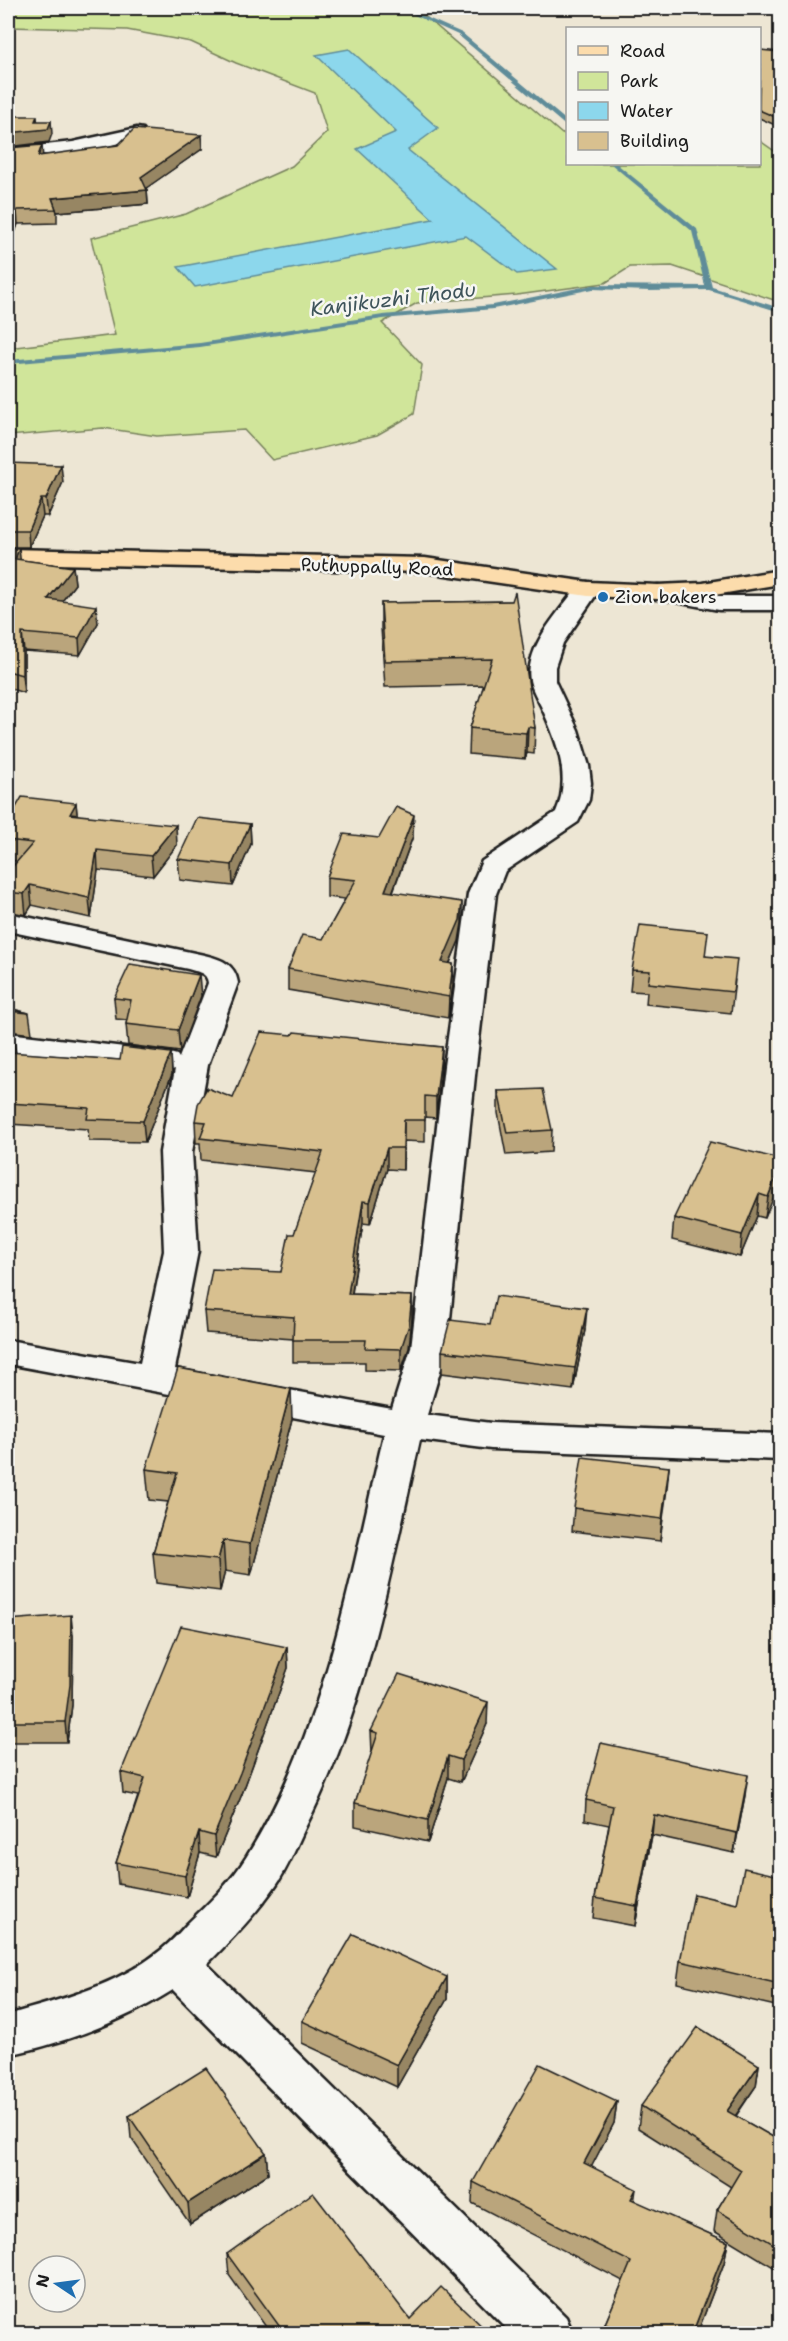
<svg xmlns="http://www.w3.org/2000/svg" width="788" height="2341" viewBox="0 0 788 2341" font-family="'Shantell Sans',sans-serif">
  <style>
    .green { fill: #d0e59a; stroke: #76805b; stroke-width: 1.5 }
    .water { fill: #8cd7ec; stroke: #5f8c99; stroke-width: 1.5 }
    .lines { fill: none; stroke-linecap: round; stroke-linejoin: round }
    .stream { fill: #5f8c99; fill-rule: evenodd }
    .minor-casing { stroke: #1c1c1c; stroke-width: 5 }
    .tertiary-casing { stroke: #1c1c1c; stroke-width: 5 }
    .primary-casing { stroke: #1c1c1c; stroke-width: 5 }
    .minor { fill: #f6f6f2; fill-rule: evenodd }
    .tertiary { fill: #f6f6f2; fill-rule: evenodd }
    .primary { fill: #fcdcac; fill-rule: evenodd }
    .wall { fill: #baa57b; stroke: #1c1c1c; stroke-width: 1.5 }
    .shaded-wall { fill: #978664; stroke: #1c1c1c; stroke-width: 1.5 }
    .building { fill: #d8c08f; stroke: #1c1c1c; stroke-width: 1.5 }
    .poi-dot { fill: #1f6fb2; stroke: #f6f6f2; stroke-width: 2 }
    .labels { text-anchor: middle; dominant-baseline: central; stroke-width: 5; stroke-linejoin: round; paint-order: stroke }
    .far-street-label { font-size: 18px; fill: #1c1c1c; stroke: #f6f6f2 }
    .far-poi-label { font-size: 18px; fill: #1c1c1c; stroke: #f6f6f2; text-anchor: start }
    .far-water-label { font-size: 20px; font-style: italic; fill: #3e545a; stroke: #f6f6f2 }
  </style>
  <rect width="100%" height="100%" fill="#ede6d4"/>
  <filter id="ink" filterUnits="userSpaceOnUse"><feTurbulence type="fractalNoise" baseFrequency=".0167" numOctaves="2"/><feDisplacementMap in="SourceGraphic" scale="12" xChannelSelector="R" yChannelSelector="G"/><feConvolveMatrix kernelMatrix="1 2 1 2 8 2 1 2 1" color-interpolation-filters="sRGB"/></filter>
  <g filter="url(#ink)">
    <path class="green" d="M 8,8 L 408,8 L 420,12 L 562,134 L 567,133 L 568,164 L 760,164 L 760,141 L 780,155 L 780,302 L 672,266 L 630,267 L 605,283 L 517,295 L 417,303 L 382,323 L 422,365 L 414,414 L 377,435 L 272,460 L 244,430 L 157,436 L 103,428 L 8,436 L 8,348 L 115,335 L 91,238 L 186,214 L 292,166 L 327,132 L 315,93 L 236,63 L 191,42 L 127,30 L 8,27 Z"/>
    <path class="water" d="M 349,49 L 438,128 L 408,150 L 557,269 L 517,274 L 466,236 L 195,287 L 178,267 L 433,219 L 357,149 L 396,132 L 316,55 Z"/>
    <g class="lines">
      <g class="stream">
        <path d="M 399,8 L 405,8 L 462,33 L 568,122 L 568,128 L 458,35 Z"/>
        <path d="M 611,164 L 617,164 L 697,229 L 712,287 L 780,308 L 780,312 L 709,290 L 650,291 L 593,289 L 493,309 L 383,319 L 200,347 L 8,364 L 8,360 L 200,343 L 383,315 L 493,305 L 593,285 L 705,286 L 692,231 Z"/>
      </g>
      <defs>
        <g id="minor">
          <path d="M 137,128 L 143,129 L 146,133 L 143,137 C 99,149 54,158 8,159 L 8,149 L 73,142 Z"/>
          <path d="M 588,582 L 597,584 L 600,589 L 563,643 L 555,667 L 555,681 L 578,730 L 589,766 L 591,783 L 589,800 L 578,822 L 505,871 L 496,894 L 476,1066 L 447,1348 L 427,1415 L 491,1423 L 780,1434 L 780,1460 L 491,1449 L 420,1440 C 390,1572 367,1707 305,1828 C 296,1847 288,1868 276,1885 C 256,1914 232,1939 207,1964 L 566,2317 L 573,2334 L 512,2334 L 173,1990 C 124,2021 65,2043 8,2055 L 8,2015 C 61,1999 117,1986 161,1950 C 171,1942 179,1933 187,1924 C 209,1903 231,1882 247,1856 C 325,1731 351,1575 384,1434 L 8,1364 L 8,1340 L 140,1363 L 164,1251 L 160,1152 L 175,1069 L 166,1072 L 8,1051 L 8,1033 L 166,1052 L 177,1055 L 179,1058 L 208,983 C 207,972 197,972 188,969 L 8,931 L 8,913 L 204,955 C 220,959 235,963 238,983 L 208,1065 L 192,1152 L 198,1251 L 175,1369 L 392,1409 L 411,1348 L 444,1066 L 468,894 L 482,861 L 556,812 C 572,776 556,739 541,706 C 534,692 527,681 530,666 C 535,635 562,609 579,584 Z"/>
        </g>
        <path id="tertiary" d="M 658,585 L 719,596 L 780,596 L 780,610 L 719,610 L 649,597 L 646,592 L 649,587 Z"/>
        <path id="primary" d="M 8,549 L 425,558 L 588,582 L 658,585 L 703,583 L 780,570 L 780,584 L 703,597 L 658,599 L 588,596 L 425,572 L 8,563 Z"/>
      </defs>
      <use href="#minor" class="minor-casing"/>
      <use href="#tertiary" class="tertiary-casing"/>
      <use href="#primary" class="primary-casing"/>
      <use href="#minor" class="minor"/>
      <use href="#tertiary" class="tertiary"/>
      <use href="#primary" class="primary"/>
    </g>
    <g class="wall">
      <path d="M 759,52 L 780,52 L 780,127 L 759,118 Z"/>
      <path d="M 8,148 L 42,155 L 202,149 L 146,188 L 147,190 L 148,204 L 57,212 L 57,223 L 18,224 L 14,235 L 8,214 Z"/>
      <path d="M 8,463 L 63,482 L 48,516 L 43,516 L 29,547 L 8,547 Z"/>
      <path d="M 8,548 L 21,560 L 73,567 L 75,584 L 62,601 L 98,623 L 80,655 L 24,651 L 24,693 L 8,688 Z"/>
      <path d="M 512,601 L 535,728 L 534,754 L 527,753 L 525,759 L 469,754 L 470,728 L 484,685 L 385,687 L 381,628 L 381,603 Z"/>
      <path d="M 76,803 L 77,815 L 177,845 L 153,876 L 98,870 L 91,918 L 32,905 L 26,915 L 8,911 L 8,872 L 17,861 L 8,860 L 8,821 Z"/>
      <path d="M 250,824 L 251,844 L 233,886 L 180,880 L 178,859 Z"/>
      <path d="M 413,836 L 393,892 L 462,923 L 459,941 L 450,963 L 453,964 L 453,985 L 448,1018 L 288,990 L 288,969 L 323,939 L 345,899 L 327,897 L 327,877 L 379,838 Z"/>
      <path d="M 706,956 L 735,980 L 731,1013 L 646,1004 L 647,992 L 630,991 L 632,970 Z"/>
      <path d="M 201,996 L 180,1052 L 128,1045 L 126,1024 L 127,1020 L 116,1019 L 114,998 Z"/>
      <path d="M 8,1008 L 29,1013 L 32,1034 L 8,1031 Z"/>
      <path d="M 8,1032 L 16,1053 L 120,1060 L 171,1053 L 172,1074 L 145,1142 L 89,1141 L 88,1129 L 8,1124 Z"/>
      <path d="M 292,1035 L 442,1047 L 441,1069 L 436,1118 L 425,1117 L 425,1142 L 404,1141 L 403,1170 L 387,1169 L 370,1224 L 363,1223 L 352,1294 L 412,1296 L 412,1318 L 409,1348 L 401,1371 L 365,1370 L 365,1362 L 293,1362 L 293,1339 L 206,1333 L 204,1311 L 281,1272 L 316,1173 L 201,1160 L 200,1143 L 196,1143 L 195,1121 L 233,1098 Z"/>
      <path d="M 498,1091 L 552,1130 L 551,1152 L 506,1155 L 498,1113 Z"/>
      <path d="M 780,1159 L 765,1218 L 757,1216 L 740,1257 L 672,1240 L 674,1218 Z"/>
      <path d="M 490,1325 L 585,1330 L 573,1390 L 442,1373 L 442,1351 Z"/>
      <path d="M 292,1419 L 251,1575 L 225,1571 L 220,1591 L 156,1583 L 153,1553 L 168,1502 L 149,1500 L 146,1469 Z"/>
      <path d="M 669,1467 L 660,1541 L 572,1531 L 574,1508 Z"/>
      <path d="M 8,1620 L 73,1635 L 72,1705 L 67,1742 L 8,1742 Z"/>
      <path d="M 287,1647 L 288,1668 L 242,1794 L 216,1857 L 200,1853 L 187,1897 L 118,1884 L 116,1863 L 138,1796 L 123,1793 L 121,1772 Z"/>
      <path d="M 487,1724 L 461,1782 L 448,1778 L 428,1842 L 355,1826 L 355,1803 L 372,1753 L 371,1731 Z"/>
      <path d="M 745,1795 L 734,1853 L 652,1835 L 635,1926 L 593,1918 L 595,1898 L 609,1825 L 585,1820 L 586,1800 Z"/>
      <path d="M 780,1876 L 780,2007 L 677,1983 L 680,1961 L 737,1904 Z"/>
      <path d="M 447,1977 L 447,1999 L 397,2087 L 302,2043 L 302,2021 Z"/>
      <path d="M 759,2065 L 756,2086 L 736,2116 L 780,2141 L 780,2271 L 714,2231 L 717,2210 L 731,2187 L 638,2128 L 641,2106 Z"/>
      <path d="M 617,2101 L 614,2123 L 591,2167 L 634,2201 L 728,2242 L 724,2263 L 697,2334 L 604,2334 L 605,2324 L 623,2281 L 472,2203 L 473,2182 Z"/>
      <path d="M 129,2116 L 266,2153 L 268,2174 L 190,2224 L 131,2138 Z"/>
      <path d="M 227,2254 L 410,2319 L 490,2334 L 271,2334 L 229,2275 Z"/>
    </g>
    <g class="shaded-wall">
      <path d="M 37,116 L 38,130 L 51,121 L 52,134 L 49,142 L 8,147 L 8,133 L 35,121 Z"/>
      <path d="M 201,135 L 202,149 L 142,191 L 141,177 Z"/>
      <path d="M 42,145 L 43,159 L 38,156 Z"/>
      <path d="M 147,190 L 148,204 L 57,212 L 52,198 Z"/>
      <path d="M 17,210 L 18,224 L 14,235 L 12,221 Z"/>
      <path d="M 61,465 L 63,482 L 48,516 L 46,499 Z"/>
      <path d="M 41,499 L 43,516 L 29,547 L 28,530 Z"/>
      <path d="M 19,548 L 21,566 L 15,559 Z"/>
      <path d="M 73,567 L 75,584 L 50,617 L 48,599 Z"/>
      <path d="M 96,606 L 98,623 L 80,655 L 79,638 Z"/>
      <path d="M 22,633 L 24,651 L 24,693 L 22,675 Z"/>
      <path d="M 528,727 L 527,753 L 525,759 L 526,733 Z"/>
      <path d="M 76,803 L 78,823 L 70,814 Z"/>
      <path d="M 414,815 L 413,836 L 385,912 L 385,891 Z"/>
      <path d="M 250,824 L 251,844 L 233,886 L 232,865 Z"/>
      <path d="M 176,825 L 177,845 L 153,876 L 151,856 Z"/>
      <path d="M 97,850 L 98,870 L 91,918 L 89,898 Z"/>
      <path d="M 30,885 L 32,905 L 26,915 L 24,894 Z"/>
      <path d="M 462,902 L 462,923 L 459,941 L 441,983 L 442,962 Z"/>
      <path d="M 11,914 L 13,934 L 8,944 L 8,920 Z"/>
      <path d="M 8,951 L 9,965 L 8,967 Z"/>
      <path d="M 453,964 L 453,985 L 448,1018 L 449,997 Z"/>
      <path d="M 199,975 L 201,996 L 180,1052 L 178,1030 Z"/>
      <path d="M 13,1033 L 16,1054 L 8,1065 L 8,1041 Z"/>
      <path d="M 442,1047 L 441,1069 L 436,1118 L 436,1097 Z"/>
      <path d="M 171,1053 L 172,1074 L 145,1142 L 143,1121 Z"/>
      <path d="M 404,1120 L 404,1141 L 403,1170 L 403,1148 Z"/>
      <path d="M 387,1148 L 387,1169 L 370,1224 L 370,1202 Z"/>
      <path d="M 780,1167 L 780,1182 L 765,1218 L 768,1197 Z"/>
      <path d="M 759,1194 L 757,1216 L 740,1257 L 742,1235 Z"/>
      <path d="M 363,1201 L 363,1223 L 348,1316 L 348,1294 Z"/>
      <path d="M 412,1296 L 412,1318 L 409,1348 L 401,1371 L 401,1349 Z"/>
      <path d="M 587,1308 L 585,1330 L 573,1390 L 575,1368 Z"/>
      <path d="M 291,1389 L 292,1419 L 251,1575 L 250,1544 Z"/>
      <path d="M 669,1467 L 667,1489 L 660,1541 L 662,1519 Z"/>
      <path d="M 223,1540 L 225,1571 L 220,1591 L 218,1560 Z"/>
      <path d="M 71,1615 L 73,1635 L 72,1705 L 67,1742 L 65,1722 Z"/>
      <path d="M 287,1647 L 288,1668 L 242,1794 L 216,1857 L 214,1836 Z"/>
      <path d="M 488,1702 L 487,1724 L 461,1782 L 461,1760 Z"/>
      <path d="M 448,1756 L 448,1778 L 428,1842 L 428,1820 Z"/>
      <path d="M 748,1775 L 745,1795 L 734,1853 L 737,1833 Z"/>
      <path d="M 654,1815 L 652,1835 L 635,1926 L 637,1906 Z"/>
      <path d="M 199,1832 L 200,1853 L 187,1897 L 185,1876 Z"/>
      <path d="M 447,1977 L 447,1999 L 397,2087 L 397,2065 Z"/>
      <path d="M 759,2065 L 756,2086 L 724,2132 L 727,2111 Z"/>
      <path d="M 617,2101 L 614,2123 L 582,2185 L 584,2163 Z"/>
      <path d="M 266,2153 L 268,2174 L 190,2224 L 188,2203 Z"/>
      <path d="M 636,2189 L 633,2211 L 631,2199 Z"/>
      <path d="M 728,2242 L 724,2263 L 697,2334 L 692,2334 Z"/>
    </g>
    <g class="building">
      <path d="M 760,50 L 780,52 L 780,119 L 759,110 Z"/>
      <path d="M 8,116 L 37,116 L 35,121 L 51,121 L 48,129 L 8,133 Z"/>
      <path d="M 134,129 L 201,135 L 141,177 L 147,190 L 52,198 L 56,209 L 17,210 L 12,221 L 8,205 L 8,148 L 42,145 L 38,156 L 118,145 Z"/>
      <path d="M 8,463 L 61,465 L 46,499 L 41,499 L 28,530 L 8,530 Z"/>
      <path d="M 8,548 L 19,548 L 15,559 L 73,567 L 48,599 L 96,606 L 79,638 L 22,633 L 22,675 L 8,671 Z"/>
      <path d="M 515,592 L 535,728 L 528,727 L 526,733 L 470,728 L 492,659 L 385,661 L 381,603 L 512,601 Z"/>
      <path d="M 22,797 L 76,803 L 70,814 L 176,825 L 151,856 L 97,850 L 89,898 L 30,885 L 24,894 L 8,892 L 8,872 L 33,843 L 8,840 L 8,821 Z"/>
      <path d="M 396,807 L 414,815 L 385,891 L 462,902 L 460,920 L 442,962 L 453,964 L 449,997 L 288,969 L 302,935 L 323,939 L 356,880 L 327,877 L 344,834 L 379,838 Z"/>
      <path d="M 197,818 L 250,824 L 232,865 L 178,859 Z"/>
      <path d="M 8,912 L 11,914 L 8,920 Z"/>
      <path d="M 640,925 L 708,932 L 705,956 L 737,959 L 733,992 L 648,983 L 650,971 L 632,970 Z"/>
      <path d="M 130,964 L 199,975 L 178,1030 L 126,1024 L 131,1000 L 114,998 Z"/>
      <path d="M 8,1008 L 29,1013 L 8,1011 Z"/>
      <path d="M 8,1032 L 13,1033 L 8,1041 Z"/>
      <path d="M 261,1032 L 292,1035 L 294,1032 L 442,1047 L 436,1097 L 425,1096 L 425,1120 L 404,1120 L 403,1148 L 387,1148 L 370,1202 L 363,1201 L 348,1294 L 412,1296 L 409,1325 L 401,1349 L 365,1348 L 366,1340 L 293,1340 L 294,1317 L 204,1311 L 212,1269 L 281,1272 L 289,1234 L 294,1234 L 323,1152 L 200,1138 L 206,1122 L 195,1121 L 198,1104 L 207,1088 L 233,1098 Z"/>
      <path d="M 122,1047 L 171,1053 L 143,1121 L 87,1119 L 89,1108 L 8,1103 L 8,1052 L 120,1060 Z"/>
      <path d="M 543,1089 L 552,1130 L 507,1133 L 498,1091 Z"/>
      <path d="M 710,1142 L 780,1159 L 780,1167 L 768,1197 L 759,1194 L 742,1235 L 674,1218 Z"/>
      <path d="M 496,1296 L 587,1308 L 575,1368 L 442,1351 L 450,1320 L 490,1325 Z"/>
      <path d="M 178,1368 L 291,1389 L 250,1544 L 223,1540 L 218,1560 L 153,1553 L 177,1473 L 146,1469 Z"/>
      <path d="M 582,1457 L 669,1467 L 662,1519 L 574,1508 Z"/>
      <path d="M 71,1615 L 70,1685 L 65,1722 L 8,1722 L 8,1620 Z"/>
      <path d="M 181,1626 L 287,1647 L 240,1773 L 214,1836 L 199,1832 L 185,1876 L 116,1863 L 145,1778 L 121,1772 Z"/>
      <path d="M 399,1674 L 488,1702 L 461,1760 L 448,1756 L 428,1820 L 355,1803 L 378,1733 L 371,1731 Z"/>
      <path d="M 601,1743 L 748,1775 L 737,1833 L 654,1815 L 637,1906 L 595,1898 L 613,1806 L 586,1800 Z"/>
      <path d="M 744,1868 L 780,1876 L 780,1984 L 680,1961 L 694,1894 L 737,1904 Z"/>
      <path d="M 353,1934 L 447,1977 L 397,2065 L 302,2021 Z"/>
      <path d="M 698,2027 L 759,2065 L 727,2111 L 780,2141 L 780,2248 L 717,2210 L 741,2170 L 641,2106 Z"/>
      <path d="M 540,2064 L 617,2101 L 584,2163 L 636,2189 L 631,2199 L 728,2242 L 692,2334 L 627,2334 L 605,2324 L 631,2262 L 473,2182 Z"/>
      <path d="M 206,2068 L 266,2153 L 188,2203 L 129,2116 Z"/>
      <path d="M 313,2193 L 410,2319 L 441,2287 L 490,2334 L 285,2334 L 227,2254 Z"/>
    </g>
  </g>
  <circle class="poi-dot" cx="603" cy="597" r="6"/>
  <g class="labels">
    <g class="far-street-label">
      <text transform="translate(377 567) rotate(2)">Puthuppally Road</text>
    </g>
    <g class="far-poi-label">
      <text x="615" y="597">Zion bakers</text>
    </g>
    <g class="far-water-label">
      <text transform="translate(393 299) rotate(-7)">Kanjikuzhi Thodu</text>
    </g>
  </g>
  <rect width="788" height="2341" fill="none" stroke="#f6f6f2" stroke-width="30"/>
  <rect x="15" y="15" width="758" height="2311" fill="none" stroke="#1c1c1c" stroke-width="2" filter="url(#ink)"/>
  <rect x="566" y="27" width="195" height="138" fill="#f6f6f2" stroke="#9f9f9c" stroke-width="1.5"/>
  <rect x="578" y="46" width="30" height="9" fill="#fcdcac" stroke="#9f9f9c" stroke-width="1.5"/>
  <text x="620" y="57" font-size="18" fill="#1c1c1c">Road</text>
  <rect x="578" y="72" width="30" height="18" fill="#d0e59a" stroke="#9f9f9c" stroke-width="1.5"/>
  <text x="620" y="87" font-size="18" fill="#1c1c1c">Park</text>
  <rect x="578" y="102" width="30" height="18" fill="#8cd7ec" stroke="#9f9f9c" stroke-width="1.5"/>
  <text x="620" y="117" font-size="18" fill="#1c1c1c">Water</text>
  <rect x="578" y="132" width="30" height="18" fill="#d8c08f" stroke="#9f9f9c" stroke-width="1.5"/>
  <text x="620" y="147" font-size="18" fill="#1c1c1c">Building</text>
  <g transform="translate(57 2284) rotate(283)"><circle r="28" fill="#f6f6f2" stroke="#9f9f9c" stroke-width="1.5"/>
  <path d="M0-4.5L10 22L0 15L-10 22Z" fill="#1f6fb2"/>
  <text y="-9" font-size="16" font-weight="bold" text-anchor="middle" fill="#1c1c1c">N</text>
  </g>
</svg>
